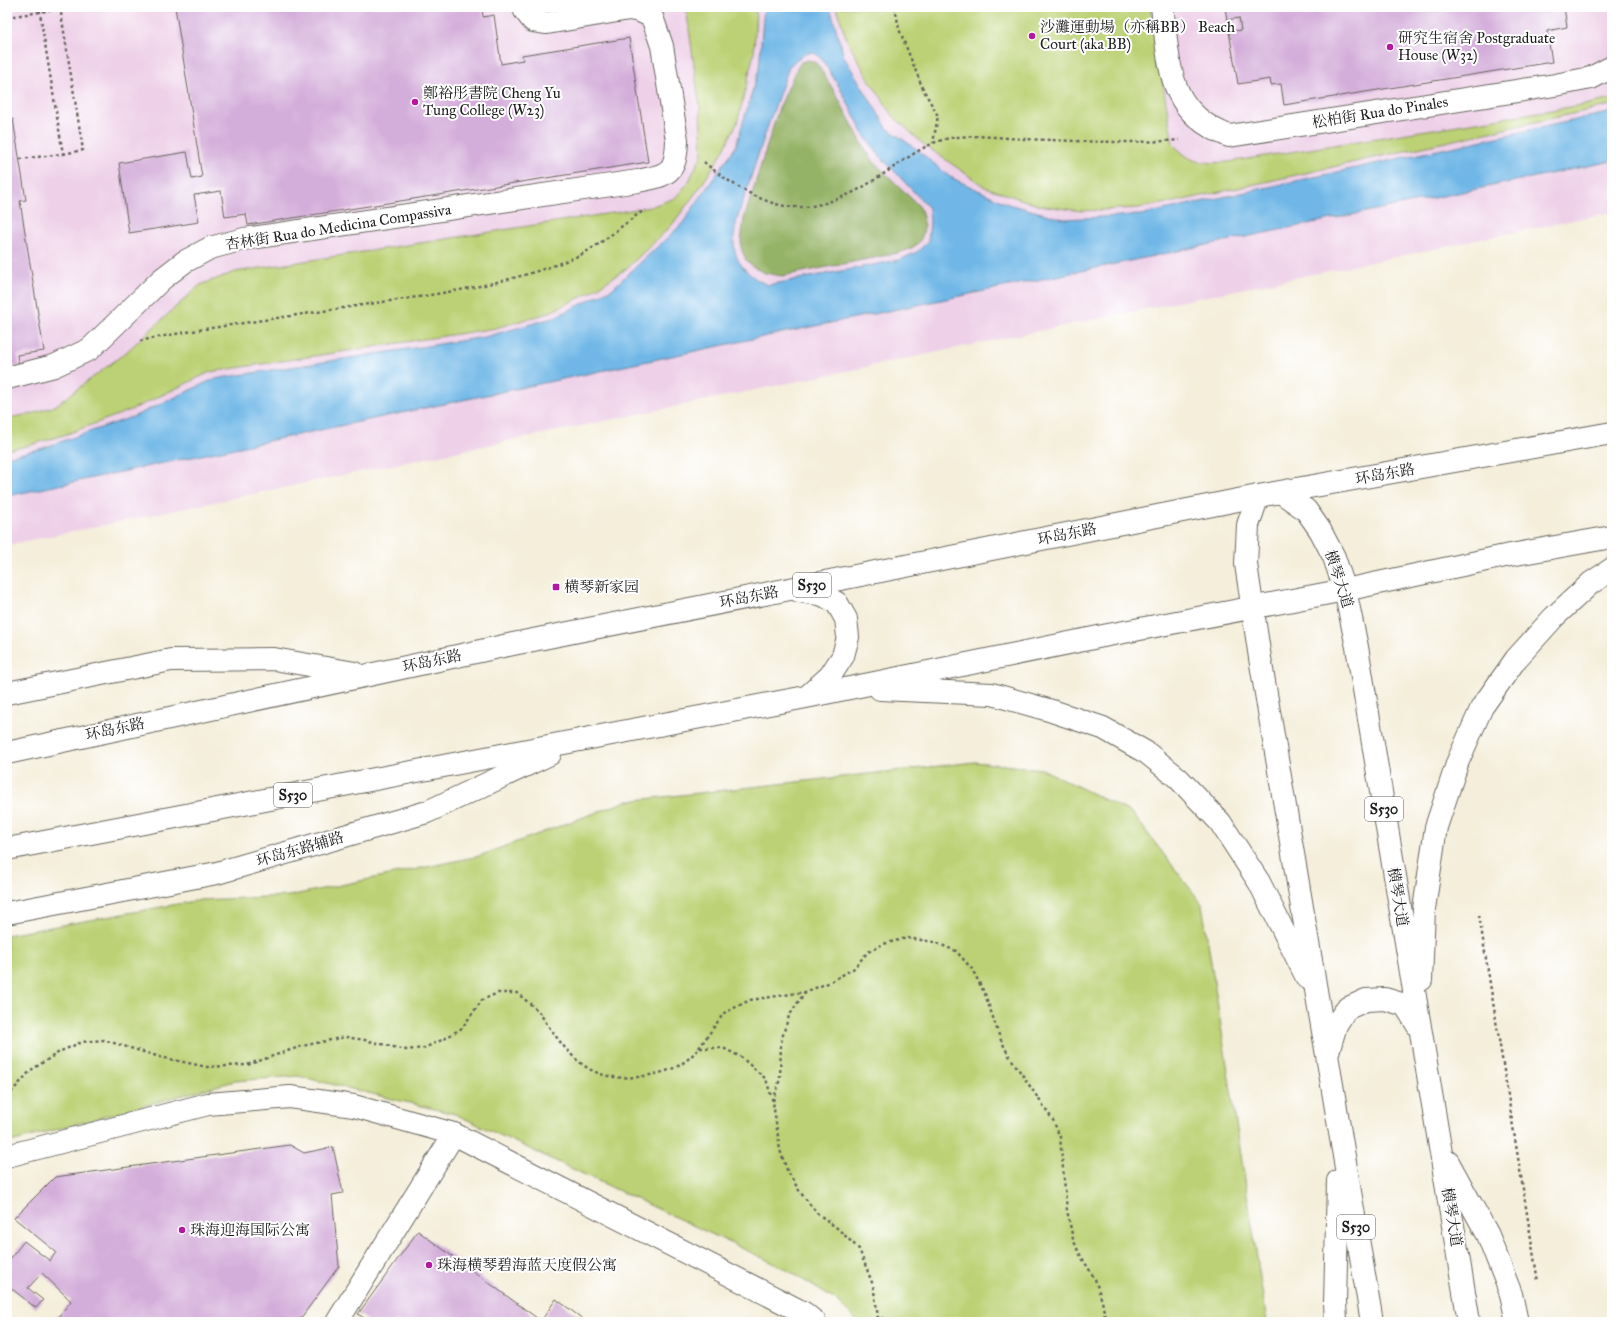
<svg xmlns="http://www.w3.org/2000/svg" width="1619" height="1329" viewBox="0 0 1619 1329" font-family="'IM FELL Great Primer','Noto Serif SC',serif">
  <style>
    .built { fill: #eed0e8 }
    .green { fill: #bcd174; stroke: #6c7648 }
    .forest { fill: #95b366; stroke: #586841 }
    .water { fill: #6fb7e7; stroke: #466a82; fill-rule: evenodd }
    .building { fill: #d4aeda }
    .lines { fill: none; stroke-linecap: round; stroke-linejoin: round }
    .minor-casing { stroke: #68665e; stroke-width: 24 }
    .major-casing { stroke: #68665e; stroke-width: 24 }
    .path { stroke: #68665e; stroke-width: 2.5; stroke-dasharray: 3 3; stroke-linecap: butt }
    .minor { stroke: #fff; stroke-width: 22 }
    .major { stroke: #fff; stroke-width: 22 }
    .poi-dot { fill: #b5179e; stroke: #fff; stroke-width: 1.5 }
    .labels { text-anchor: middle; dominant-baseline: central; stroke-width: 4; stroke-linejoin: round; paint-order: stroke }
    .shield { fill: #fff; stroke: #606060; stroke-width: 1 }
    .shield-label { font-size: 14px; font-weight: bold; fill: #1c1c1c }
    .poi-label { font-size: 15px; fill: #1c1c1c; stroke: #fff; text-anchor: start }
    .street-label { font-size: 15px; fill: #1c1c1c; stroke: #fff }
  </style>
  <rect width="100%" height="100%" fill="#fff"/>
  <filter id="ink" filterUnits="userSpaceOnUse"><feTurbulence type="fractalNoise" baseFrequency=".025" numOctaves="2"/><feDisplacementMap in="SourceGraphic" scale="8" xChannelSelector="R" yChannelSelector="G"/><feConvolveMatrix kernelMatrix="1 2 1 2 8 2 1 2 1" color-interpolation-filters="sRGB"/></filter>
  <filter id="wash" filterUnits="userSpaceOnUse"><feTurbulence type="fractalNoise" baseFrequency=".012" numOctaves="4" result="noise"/><feDisplacementMap in="SourceGraphic" scale="16" xChannelSelector="R" yChannelSelector="G"/><feGaussianBlur stdDeviation="0.9" result="paint"/><feColorMatrix in="noise" values="0 0 0 0 0 0 0 0 0 0 0 0 0 0 0 0 0 1.4 0 .05"/><feComposite in="paint" operator="in"/></filter>
  <g filter="url(#wash)">
    <rect width="100%" height="100%" fill="#f4eeda"/>
    <path class="built" d="M 7,7 L 1612,7 L 1612,212 L 7,545 Z"/>
    <g class="green">
      <path d="M 686,7 L 756,7 L 754,52 L 746,87 L 737,123 L 722,153 L 701,186 L 671,226 L 627,268 L 591,292 L 548,313 L 496,328 L 210,372 L 131,410 L 67,434 L 27,446 L 7,450 L 7,418 L 31,414 L 55,406 L 125,353 L 200,285 L 235,272 L 650,207 L 675,198 L 688,183 L 702,154 L 700,109 Z"/>
      <path d="M 836,7 L 1150,7 L 1173,144 C 1193,165 1200,163 1228,162 L 1589,104 L 1612,99 L 1612,105 L 1179,201 L 1138,208 L 1081,211 L 1038,205 L 985,187 L 923,144 L 894,117 L 865,73 L 847,40 Z"/>
      <path d="M 975,762 L 1042,769 L 1132,813 L 1202,904 L 1267,1322 L 858,1322 L 834,1299 L 784,1268 L 455,1114 L 298,1076 L 235,1081 L 7,1143 L 7,935 L 200,900 L 289,896 L 479,856 L 627,801 Z"/>
    </g>
    <path class="forest" d="M 809,60 L 816,63 L 821,70 L 837,96 L 864,147 L 873,161 L 919,206 C 925,218 927,235 916,245 C 910,250 901,252 893,254 L 782,276 L 765,273 L 755,268 L 746,260 L 741,248 L 741,240 L 744,219 L 778,111 L 795,72 L 801,62 Z"/>
    <path class="water" d="M 764,7 L 830,7 L 844,57 L 887,128 L 919,151 L 950,177 L 1008,204 L 1064,219 L 1141,215 L 1612,112 L 1612,161 L 743,341 L 7,496 L 7,457 L 43,448 L 135,416 L 214,379 L 485,337 L 553,318 L 612,289 L 682,224 L 736,146 L 759,69 ZM 813,52 L 821,58 L 840,88 L 866,138 L 879,155 L 929,208 L 930,222 L 928,241 L 917,252 L 899,260 L 768,285 C 751,278 734,264 734,243 C 733,226 742,205 747,189 C 760,148 774,108 789,67 C 796,59 802,54 813,52 Z"/>
    <g id="blocks">
      <g class="building">
        <path d="M 175,7 L 482,7 L 483,17 L 494,15 L 501,64 L 523,60 L 522,55 L 629,38 L 648,162 L 248,225 L 246,214 L 225,217 L 221,191 L 194,195 L 199,222 L 129,233 L 119,163 L 187,152 L 192,179 L 202,177 Z"/>
        <path d="M 1225,7 L 1564,7 L 1567,27 L 1547,31 L 1552,62 L 1284,105 L 1281,84 L 1271,85 L 1270,79 L 1238,84 L 1229,32 L 1241,30 L 1239,18 L 1227,20 Z"/>
        <path d="M 13,119 L 26,200 L 20,201 L 44,351 L 17,355 L 19,366 L 7,367 L 7,120 Z"/>
        <path d="M 290,1145 L 304,1153 L 333,1147 L 343,1193 L 332,1195 L 339,1266 L 298,1322 L 64,1322 L 58,1317 L 71,1301 L 42,1273 L 28,1288 L 43,1300 L 36,1308 L 7,1285 L 7,1263 L 24,1241 L 50,1261 L 56,1252 L 14,1218 L 55,1177 Z"/>
        <path d="M 418,1231 L 541,1321 L 556,1299 L 587,1322 L 370,1322 L 358,1314 Z"/>
      </g>
    </g>
  </g>
  <g filter="url(#ink)">
    <use href="#blocks" fill-opacity="0" stroke="#68665e" stroke-width="1"/>
    <g class="lines">
      <defs>
        <g id="minor">
          <path d="M 1162,7 C 1170,64 1166,112 1229,136 L 1555,85 L 1591,78 L 1612,67"/>
          <path d="M 7,378 L 54,366 L 90,349 L 162,279 L 184,262 L 210,248 L 244,239 L 638,181 C 669,175 676,173 677,140 L 662,46 L 652,17 L 640,11 L 629,9 L 547,23 L 533,21 L 525,11 L 524,7"/>
          <path d="M 7,1156 L 208,1104 L 290,1097 L 354,1106 L 454,1134 L 804,1313 L 815,1322"/>
          <path d="M 337,1322 L 454,1134"/>
        </g>
        <g id="major">
          <path d="M 1282,493 L 1306,510 L 1320,530 L 1334,557 L 1345,590 L 1357,647 L 1469,1322"/>
          <path d="M 1258,496 L 1248,525 L 1246,564 L 1260,658 L 1372,1322"/>
          <path d="M 799,591 L 823,595 L 837,603 L 846,619 L 848,637 L 843,656 L 830,676 L 809,695"/>
          <path d="M 880,689 L 992,694 L 1052,711 L 1103,728 L 1147,753 L 1178,778 L 1220,822 L 1259,882 L 1307,978"/>
          <path d="M 7,693 L 171,660 L 274,659 L 355,673"/>
          <path d="M 7,753 L 513,644 L 1258,496 L 1612,433"/>
          <path d="M 7,849 L 806,697 L 1103,636 L 1345,590 L 1505,556 L 1612,537"/>
          <path d="M 7,913 L 217,873 L 427,812 L 550,754"/>
          <path d="M 1421,980 L 1424,909 L 1436,827 L 1458,761 L 1482,707 L 1516,659 L 1554,617 L 1591,583 L 1612,569"/>
          <path d="M 1328,1052 L 1336,1025 L 1346,1009 L 1366,1000 L 1385,999 L 1405,1005 L 1418,1026"/>
          <path d="M 1448,1162 L 1488,1235 L 1511,1294 L 1517,1322"/>
          <path d="M 1336,1322 L 1335,1303 L 1338,1181"/>
        </g>
      </defs>
      <use href="#minor" class="minor-casing"/>
      <use href="#major" class="major-casing"/>
      <g class="path">
        <path d="M 60,7 L 83,150 L 63,154"/>
        <path d="M 895,7 L 899,29 L 923,89 L 938,116 L 933,143"/>
        <path d="M 7,17 L 60,9"/>
        <path d="M 20,159 L 63,154 L 39,7"/>
        <path d="M 704,162 C 726,181 764,206 794,207 C 812,208 831,202 847,195 C 862,189 877,178 891,169 C 909,157 928,142 950,138 C 974,134 1001,138 1025,139 C 1077,141 1128,144 1179,140"/>
        <path d="M 140,341 C 161,336 183,333 205,329 C 262,320 319,312 375,303 C 443,294 515,283 578,256 C 602,245 623,223 645,210"/>
        <path d="M 1479,915 L 1538,1282"/>
        <path d="M 699,1048 L 724,1013 L 750,1000 L 805,992 L 828,983 L 853,969 L 868,952 L 883,944 L 907,938 L 934,942 L 956,951 L 972,969 L 985,994 L 1000,1038 L 1008,1054 L 1053,1120 L 1060,1137 L 1067,1210 L 1073,1239 L 1079,1253 L 1095,1279 L 1102,1301 L 1106,1322"/>
        <path d="M 7,1097 L 31,1070 L 61,1051 L 82,1042 L 104,1040 L 160,1057 L 207,1067 L 247,1065 L 302,1046 L 345,1037 L 365,1040 L 406,1050 L 424,1048 L 444,1039 L 462,1028 L 482,1000 L 498,993 L 517,993 C 524,999 532,1005 538,1011 C 543,1017 547,1025 552,1031 C 578,1067 598,1083 644,1076 C 668,1072 683,1067 699,1048 L 723,1048 L 741,1057 L 766,1079 L 773,1102 L 780,1150 L 787,1170 L 800,1192 L 817,1213 L 837,1228 L 859,1249 L 873,1285 L 878,1317"/>
        <path d="M 773,1101 L 780,1079 L 781,1043 L 784,1031 L 789,1016 L 805,992"/>
        <path d="M 871,1322 L 878,1317 L 895,1322"/>
      </g>
      <use href="#minor" class="minor"/>
      <use href="#major" class="major"/>
    </g>
  </g>
  <g class="poi-dot">
    <circle cx="1032" cy="36" r="4"/>
    <circle cx="1390" cy="47" r="4"/>
    <circle cx="415" cy="102" r="4"/>
    <rect x="552" y="583" width="8" height="8" rx="2"/>
    <circle cx="182" cy="1230" r="4"/>
    <circle cx="429" cy="1265" r="4"/>
  </g>
  <g class="labels">
    <g class="shield">
      <rect x="793" y="573" width="38" height="24" rx="3"/>
      <rect x="274" y="783" width="38" height="24" rx="3"/>
      <rect x="1365" y="797" width="38" height="24" rx="3"/>
      <rect x="1337" y="1215" width="38" height="24" rx="3"/>
    </g>
    <g class="shield-label">
      <text x="812" y="585">S530</text>
      <text x="293" y="795">S530</text>
      <text x="1384" y="809">S530</text>
      <text x="1356" y="1227">S530</text>
    </g>
    <g class="poi-label">
      <text x="1040" y="27">沙灘運動場（亦稱BB） Beach<tspan x="1040" dy="17">Court (aka BB)</tspan></text>
      <text x="1398" y="38">研究生宿舍 Postgraduate<tspan x="1398" dy="17">House (W32)</tspan></text>
      <text x="423" y="93">鄭裕彤書院 Cheng Yu<tspan x="423" dy="17">Tung College (W23)</tspan></text>
      <text x="564" y="587">横琴新家园</text>
      <text x="190" y="1230">珠海迎海国际公寓</text>
      <text x="437" y="1265">珠海横琴碧海蓝天度假公寓</text>
    </g>
    <g class="street-label">
      <text transform="translate(1380 112) rotate(-9)">松柏街 Rua do Pinales</text>
      <text transform="translate(338 227) rotate(-9)">杏林街 Rua do Medicina Compassiva</text>
      <text transform="translate(1385 474) rotate(-10)">环岛东路</text>
      <text transform="translate(1067 534) rotate(-11)">环岛东路</text>
      <text transform="translate(1339 579) rotate(72)">横琴大道</text>
      <text transform="translate(749 597) rotate(-11)">环岛东路</text>
      <text transform="translate(432 661) rotate(-12)">环岛东路</text>
      <text transform="translate(115 729) rotate(-12)">环岛东路</text>
      <text transform="translate(300 849) rotate(-16)">环岛东路辅路</text>
      <text transform="translate(1398 897) rotate(81)">横琴大道</text>
      <text transform="translate(1452 1217) rotate(81)">横琴大道</text>
    </g>
  </g>
  <rect width="1619" height="1329" fill="none" stroke="#fff" stroke-width="24"/>
</svg>
